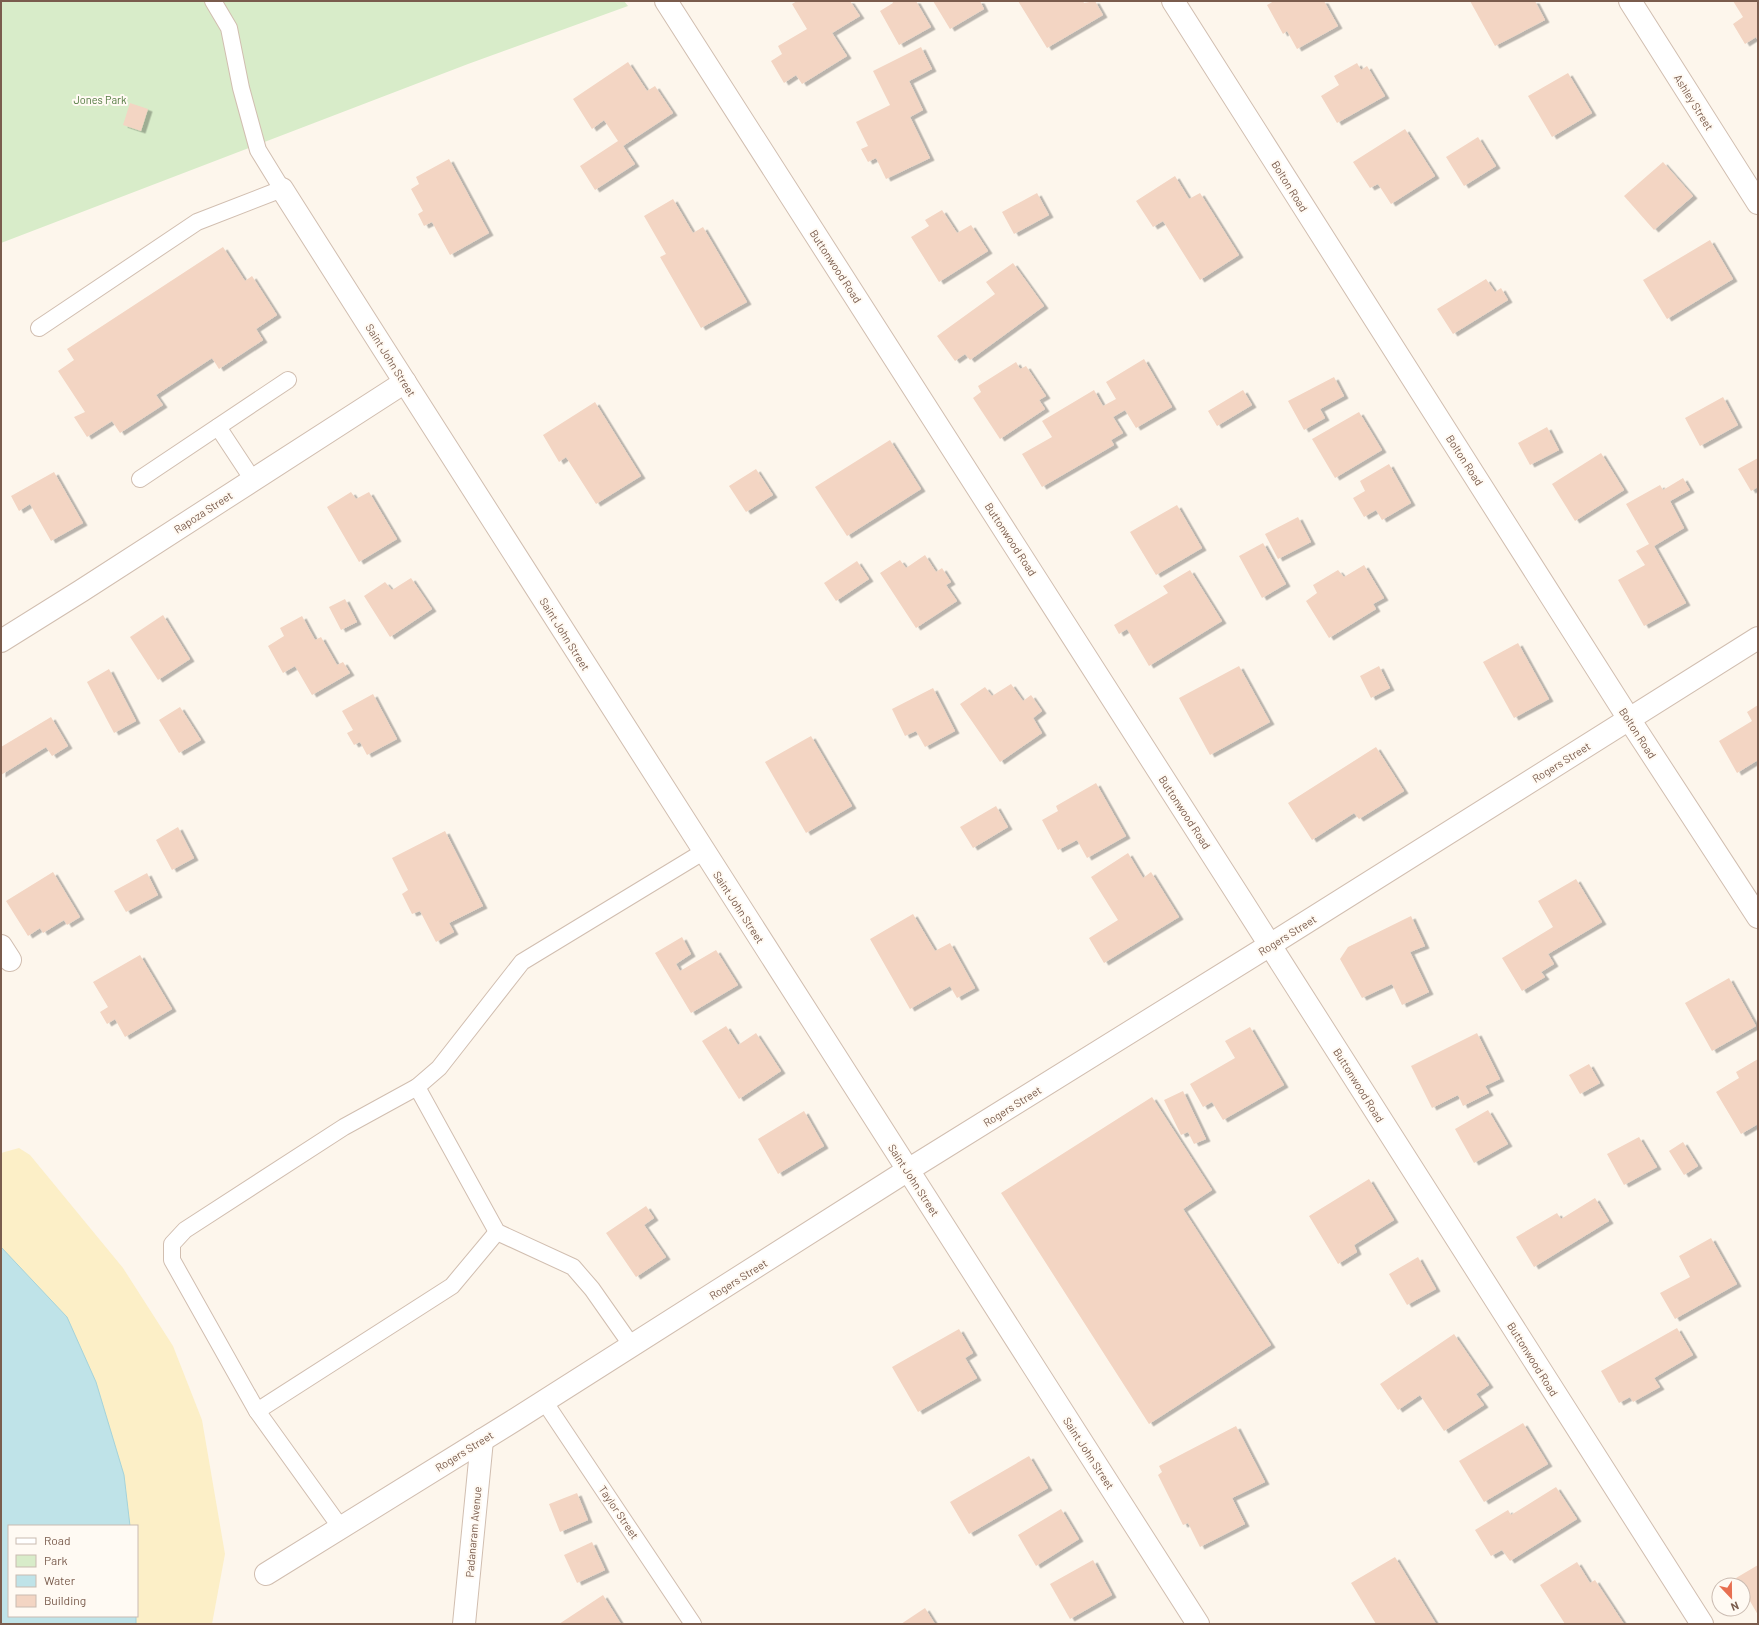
<svg xmlns="http://www.w3.org/2000/svg" width="1759" height="1625" viewBox="0 0 1759 1625" font-family="Barlow,sans-serif">
  <style>
    .green { fill: #d8ecc9 }
    .sand { fill: #fcefc7 }
    .water { fill: #bfe3e8; stroke: #a5d3da }
    .building { fill: #f3d5c3; filter: url(#shadow) }
    .lines { fill: none; stroke-linecap: round; stroke-linejoin: round }
    .lane-casing { stroke: #d1beb0; stroke-width: 18 }
    .street-casing { stroke: #d1beb0; stroke-width: 24 }
    .lane { stroke: #fff; stroke-width: 16 }
    .street { stroke: #fff; stroke-width: 22 }
    .labels { text-anchor: middle; dominant-baseline: central; stroke-width: 4; stroke-linejoin: round; paint-order: stroke }
    .park-label { font-size: 11px; fill: #537a41; stroke: #fffaf3 }
    .street-label { font-size: 11px; fill: #7a5c4d; stroke: #fffaf3 }
  </style>
  <defs>
    <filter id="shadow"><feDropShadow dx="4.5" dy="2.5" stdDeviation="0" flood-color="#0004"/></filter>
  </defs>
  <rect width="100%" height="100%" fill="#fdf6ec"/>
  <path class="green" d="M 1,1 L 624,1 L 628,6 L 468,64 L 1,243 Z"/>
  <path class="sand" d="M 19,1148 L 30,1155 L 123,1268 L 173,1346 L 202,1420 L 225,1554 L 212,1624 L 103,1624 L 106,1616 L 137,1616 L 137,1526 L 111,1526 L 1,1287 L 1,1153 Z"/>
  <path class="water" d="M 1,1247 L 67,1317 L 96,1382 L 124,1475 L 130,1526 L 9,1526 L 9,1616 L 136,1616 L 136,1624 L 1,1624 Z"/>
  <g class="building">
    <path d="M 797,1 L 850,1 L 860,16 L 832,33 L 847,56 L 802,84 L 796,75 L 784,83 L 771,61 L 782,54 L 778,46 L 807,29 L 792,4 Z"/>
    <path d="M 892,1 L 916,1 L 931,27 L 899,45 L 880,11 L 893,3 Z"/>
    <path d="M 933,1 L 980,1 L 984,9 L 950,29 Z"/>
    <path d="M 1018,1 L 1083,1 L 1084,3 L 1095,1 L 1103,15 L 1047,48 Z"/>
    <path d="M 1274,1 L 1324,1 L 1338,26 L 1297,49 L 1287,31 L 1283,34 L 1267,5 Z"/>
    <path d="M 1470,1 L 1535,1 L 1545,20 L 1495,46 Z"/>
    <path d="M 1733,1 L 1758,1 L 1758,41 L 1756,37 L 1745,44 L 1733,24 L 1743,17 Z"/>
    <path d="M 921,47 L 932,69 L 909,81 L 923,110 L 910,117 L 930,158 L 886,179 L 876,158 L 868,162 L 861,149 L 868,146 L 856,122 L 890,105 L 873,71 Z"/>
    <path d="M 628,62 L 647,91 L 655,86 L 673,113 L 623,146 L 635,164 L 595,190 L 580,166 L 618,141 L 604,120 L 592,129 L 573,99 Z"/>
    <path d="M 1357,63 L 1361,70 L 1367,66 L 1385,96 L 1337,123 L 1321,96 L 1339,85 L 1334,76 Z"/>
    <path d="M 1568,73 L 1592,113 L 1552,137 L 1528,96 Z"/>
    <path d="M 130,103 L 148,109 L 141,131 L 123,125 Z"/>
    <path d="M 1405,129 L 1435,176 L 1391,204 L 1378,184 L 1370,188 L 1353,162 Z"/>
    <path d="M 1478,137 L 1496,166 L 1464,186 L 1446,157 Z"/>
    <path d="M 449,159 L 489,233 L 450,255 L 432,222 L 424,226 L 418,214 L 423,211 L 411,189 L 419,184 L 416,177 Z"/>
    <path d="M 1663,162 L 1693,196 L 1654,230 L 1624,196 Z"/>
    <path d="M 1175,176 L 1189,199 L 1200,193 L 1239,255 L 1200,280 L 1163,221 L 1153,227 L 1136,201 Z"/>
    <path d="M 1037,193 L 1049,215 L 1014,234 L 1002,212 Z"/>
    <path d="M 673,199 L 693,233 L 703,227 L 747,302 L 701,328 L 660,257 L 666,254 L 644,216 Z"/>
    <path d="M 942,210 L 957,233 L 971,225 L 988,251 L 939,282 L 911,237 L 929,226 L 925,220 Z"/>
    <path d="M 1710,240 L 1733,279 L 1667,319 L 1643,280 Z"/>
    <path d="M 223,247 L 245,281 L 252,276 L 277,315 L 256,329 L 263,340 L 219,369 L 212,358 L 156,395 L 163,405 L 120,433 L 112,421 L 87,437 L 74,417 L 85,412 L 58,371 L 74,360 L 67,349 Z"/>
    <path d="M 1013,263 L 1044,306 L 970,360 L 965,354 L 955,361 L 937,336 L 995,294 L 986,282 Z"/>
    <path d="M 1486,279 L 1495,292 L 1501,288 L 1508,300 L 1453,334 L 1437,309 Z"/>
    <path d="M 1144,359 L 1172,407 L 1136,428 L 1125,410 L 1113,417 L 1123,433 L 1111,440 L 1114,445 L 1042,487 L 1022,454 L 1052,437 L 1042,421 L 1094,390 L 1103,406 L 1116,399 L 1106,382 Z"/>
    <path d="M 1016,362 L 1020,369 L 1026,366 L 1046,396 L 1039,400 L 1045,409 L 1000,439 L 973,398 L 981,392 L 978,386 Z"/>
    <path d="M 1334,377 L 1344,396 L 1320,409 L 1325,418 L 1304,430 L 1288,401 Z"/>
    <path d="M 1243,390 L 1252,405 L 1217,426 L 1208,411 Z"/>
    <path d="M 1723,397 L 1738,425 L 1700,446 L 1685,418 Z"/>
    <path d="M 595,402 L 641,476 L 596,504 L 566,457 L 559,462 L 543,435 Z"/>
    <path d="M 1359,412 L 1382,450 L 1335,478 L 1312,439 Z"/>
    <path d="M 1547,427 L 1559,450 L 1530,465 L 1518,443 Z"/>
    <path d="M 890,440 L 921,489 L 847,536 L 815,487 Z"/>
    <path d="M 1601,453 L 1624,490 L 1575,521 L 1552,484 Z"/>
    <path d="M 1758,458 L 1758,487 L 1751,491 L 1738,469 Z"/>
    <path d="M 1389,464 L 1411,503 L 1382,520 L 1376,510 L 1364,517 L 1353,498 L 1365,491 L 1360,481 Z"/>
    <path d="M 756,469 L 773,495 L 746,512 L 729,486 Z"/>
    <path d="M 54,472 L 83,523 L 51,541 L 30,504 L 19,511 L 11,496 Z"/>
    <path d="M 1683,478 L 1690,490 L 1670,501 L 1684,528 L 1654,546 L 1686,603 L 1644,626 L 1618,580 L 1645,565 L 1636,551 L 1649,544 L 1626,504 L 1660,485 L 1663,490 Z"/>
    <path d="M 351,492 L 356,499 L 369,492 L 397,539 L 359,562 L 327,507 Z"/>
    <path d="M 1177,505 L 1202,548 L 1156,575 L 1130,532 Z"/>
    <path d="M 1298,517 L 1311,542 L 1278,559 L 1265,534 Z"/>
    <path d="M 1263,543 L 1286,584 L 1262,598 L 1239,556 Z"/>
    <path d="M 925,555 L 936,572 L 942,568 L 951,582 L 946,585 L 957,601 L 916,628 L 880,573 L 900,560 L 906,568 Z"/>
    <path d="M 857,561 L 869,579 L 836,601 L 824,583 Z"/>
    <path d="M 1364,565 L 1384,598 L 1373,604 L 1376,609 L 1329,638 L 1306,601 L 1317,593 L 1313,585 L 1338,570 L 1344,577 Z"/>
    <path d="M 1190,570 L 1222,621 L 1149,666 L 1127,629 L 1119,634 L 1114,625 L 1168,593 L 1163,586 Z"/>
    <path d="M 411,578 L 432,609 L 390,637 L 364,596 L 385,582 L 392,590 Z"/>
    <path d="M 345,599 L 357,622 L 341,630 L 329,607 Z"/>
    <path d="M 163,615 L 190,659 L 158,680 L 130,637 Z"/>
    <path d="M 302,616 L 315,640 L 321,637 L 337,665 L 343,662 L 350,673 L 312,695 L 295,666 L 283,673 L 268,646 L 284,636 L 280,628 Z"/>
    <path d="M 1518,643 L 1549,699 L 1514,718 L 1483,662 Z"/>
    <path d="M 1239,666 L 1270,722 L 1210,755 L 1179,698 Z"/>
    <path d="M 1379,666 L 1390,688 L 1371,698 L 1360,676 Z"/>
    <path d="M 109,669 L 136,721 L 114,733 L 87,682 Z"/>
    <path d="M 1011,684 L 1023,701 L 1031,695 L 1042,711 L 1033,718 L 1042,733 L 1000,762 L 960,704 L 985,687 L 992,696 Z"/>
    <path d="M 933,688 L 955,731 L 925,747 L 916,731 L 905,736 L 892,709 Z"/>
    <path d="M 373,694 L 397,739 L 367,755 L 360,742 L 354,745 L 347,733 L 353,730 L 342,711 Z"/>
    <path d="M 1758,705 L 1758,760 L 1737,773 L 1719,741 L 1752,721 L 1747,712 Z"/>
    <path d="M 180,707 L 201,740 L 179,753 L 159,720 Z"/>
    <path d="M 51,717 L 68,746 L 52,756 L 46,747 L 1,775 L 1,747 Z"/>
    <path d="M 811,736 L 852,806 L 806,833 L 765,762 Z"/>
    <path d="M 1376,747 L 1404,791 L 1359,819 L 1354,813 L 1312,840 L 1288,803 Z"/>
    <path d="M 1096,783 L 1126,836 L 1087,858 L 1077,840 L 1058,850 L 1042,820 L 1058,811 L 1056,806 Z"/>
    <path d="M 996,806 L 1008,827 L 973,848 L 960,827 Z"/>
    <path d="M 178,827 L 194,858 L 172,870 L 156,840 Z"/>
    <path d="M 445,831 L 483,906 L 449,923 L 454,932 L 436,942 L 420,911 L 412,914 L 402,894 L 408,890 L 392,858 Z"/>
    <path d="M 1128,853 L 1143,878 L 1151,872 L 1179,917 L 1104,963 L 1089,938 L 1118,920 L 1091,877 Z"/>
    <path d="M 53,872 L 80,917 L 67,925 L 64,920 L 43,933 L 40,928 L 28,936 L 6,901 Z"/>
    <path d="M 147,873 L 158,895 L 126,912 L 114,891 Z"/>
    <path d="M 1576,879 L 1602,922 L 1548,954 L 1554,964 L 1541,972 L 1545,977 L 1522,991 L 1502,958 L 1553,927 L 1538,901 Z"/>
    <path d="M 913,914 L 935,951 L 950,943 L 975,988 L 957,998 L 950,986 L 910,1009 L 870,939 Z"/>
    <path d="M 1411,916 L 1425,946 L 1410,952 L 1429,992 L 1402,1005 L 1392,984 L 1362,998 L 1340,959 L 1348,947 Z"/>
    <path d="M 682,937 L 691,954 L 676,964 L 680,971 L 716,950 L 738,985 L 691,1013 L 655,953 Z"/>
    <path d="M 140,955 L 172,1009 L 125,1037 L 115,1019 L 107,1024 L 100,1012 L 108,1007 L 93,982 Z"/>
    <path d="M 1729,978 L 1756,1026 L 1712,1051 L 1685,1003 Z"/>
    <path d="M 726,1026 L 738,1045 L 756,1033 L 781,1071 L 739,1099 L 702,1041 Z"/>
    <path d="M 1250,1027 L 1284,1085 L 1223,1120 L 1212,1102 L 1203,1107 L 1190,1084 L 1235,1058 L 1225,1041 Z"/>
    <path d="M 1477,1033 L 1500,1079 L 1485,1086 L 1489,1093 L 1463,1106 L 1458,1095 L 1432,1108 L 1411,1066 Z"/>
    <path d="M 1758,1059 L 1758,1124 L 1741,1134 L 1716,1092 L 1739,1078 L 1736,1072 Z"/>
    <path d="M 1589,1064 L 1600,1083 L 1580,1094 L 1569,1075 Z"/>
    <path d="M 1183,1091 L 1206,1139 L 1194,1144 L 1188,1132 L 1181,1135 L 1164,1100 Z"/>
    <path d="M 1152,1097 L 1212,1190 L 1183,1209 L 1271,1345 L 1149,1424 L 1001,1193 Z"/>
    <path d="M 1488,1110 L 1508,1144 L 1474,1163 L 1455,1129 Z"/>
    <path d="M 804,1111 L 824,1146 L 778,1174 L 758,1139 Z"/>
    <path d="M 1639,1137 L 1657,1167 L 1624,1185 L 1607,1154 Z"/>
    <path d="M 1683,1142 L 1698,1166 L 1684,1175 L 1669,1151 Z"/>
    <path d="M 1369,1179 L 1394,1220 L 1354,1245 L 1357,1252 L 1338,1264 L 1309,1216 Z"/>
    <path d="M 1595,1198 L 1609,1221 L 1534,1267 L 1516,1237 L 1557,1213 L 1561,1219 Z"/>
    <path d="M 646,1206 L 654,1218 L 644,1225 L 666,1257 L 636,1277 L 606,1233 Z"/>
    <path d="M 1711,1238 L 1737,1284 L 1675,1319 L 1660,1293 L 1690,1277 L 1679,1256 Z"/>
    <path d="M 1418,1257 L 1436,1289 L 1407,1305 L 1389,1274 Z"/>
    <path d="M 1677,1328 L 1693,1355 L 1654,1378 L 1660,1387 L 1633,1402 L 1630,1397 L 1619,1403 L 1601,1371 Z"/>
    <path d="M 959,1329 L 973,1353 L 965,1358 L 977,1378 L 918,1412 L 892,1367 Z"/>
    <path d="M 1454,1334 L 1489,1385 L 1476,1394 L 1484,1405 L 1444,1431 L 1420,1395 L 1398,1410 L 1380,1384 Z"/>
    <path d="M 1523,1423 L 1548,1464 L 1484,1502 L 1459,1461 Z"/>
    <path d="M 1236,1426 L 1265,1482 L 1232,1498 L 1245,1524 L 1200,1547 L 1188,1523 L 1183,1525 L 1158,1475 L 1162,1472 L 1159,1466 Z"/>
    <path d="M 1029,1456 L 1048,1488 L 969,1534 L 950,1502 Z"/>
    <path d="M 1556,1487 L 1577,1519 L 1510,1561 L 1502,1550 L 1491,1556 L 1475,1530 L 1508,1510 L 1511,1515 Z"/>
    <path d="M 577,1493 L 588,1520 L 560,1532 L 549,1504 Z"/>
    <path d="M 1061,1509 L 1079,1539 L 1036,1566 L 1018,1535 Z"/>
    <path d="M 592,1542 L 605,1570 L 577,1583 L 564,1555 Z"/>
    <path d="M 1395,1557 L 1436,1624 L 1376,1624 L 1351,1583 Z"/>
    <path d="M 1093,1560 L 1112,1595 L 1070,1619 L 1050,1584 Z"/>
    <path d="M 1577,1562 L 1590,1583 L 1595,1580 L 1624,1624 L 1565,1624 L 1540,1585 Z"/>
    <path d="M 1758,1565 L 1758,1615 L 1743,1589 L 1743,1585 L 1740,1585 L 1736,1578 Z"/>
    <path d="M 603,1595 L 621,1624 L 559,1624 Z"/>
    <path d="M 925,1608 L 935,1624 L 901,1624 Z"/>
  </g>
  <g class="lines">
    <defs>
      <g id="lane">
        <path d="M 39,328 L 197,222 L 282,189 L 258,150 L 241,88 L 229,28 L 213,1"/>
        <path d="M 218,427 L 253,480"/>
        <path d="M 140,479 L 288,380"/>
        <path d="M 417,1087 L 497,1232 L 573,1267 L 592,1289 L 632,1346"/>
        <path d="M 544,1401 L 693,1624"/>
        <path d="M 257,1411 L 452,1286 L 497,1232"/>
        <path d="M 341,1528 L 257,1411 L 172,1260 L 172,1244 L 185,1230 L 344,1127 L 417,1087 L 439,1068 L 522,962 L 703,852"/>
      </g>
      <g id="street">
        <path d="M 666,1 L 1240,898 L 1702,1624"/>
        <path d="M 1173,1 L 1629,719 L 1758,917"/>
        <path d="M 1630,1 L 1758,203"/>
        <path d="M 282,189 C 586,668 893,1145 1198,1624"/>
        <path d="M 1,641 L 81,591 L 405,382"/>
        <path d="M 1,946 L 10,960"/>
        <path d="M 266,1574 L 513,1421 L 908,1170 L 1270,945 L 1758,638"/>
        <path d="M 464,1624 L 482,1440"/>
      </g>
    </defs>
    <use href="#lane" class="lane-casing"/>
    <use href="#street" class="street-casing"/>
    <use href="#lane" class="lane"/>
    <use href="#street" class="street"/>
  </g>
  <g class="labels">
    <g class="park-label">
      <text x="100" y="99">Jones Park</text>
    </g>
    <g class="street-label">
      <text transform="translate(1694 102) rotate(58)">Ashley Street</text>
      <text transform="translate(1290 186) rotate(58)">Bolton Road</text>
      <text transform="translate(836 266) rotate(57)">Buttonwood Road</text>
      <text transform="translate(391 360) rotate(58)">Saint John Street</text>
      <text transform="translate(1465 460) rotate(57)">Bolton Road</text>
      <text transform="translate(203 512) rotate(-33)">Rapoza Street</text>
      <text transform="translate(1011 539) rotate(57)">Buttonwood Road</text>
      <text transform="translate(565 634) rotate(58)">Saint John Street</text>
      <text transform="translate(1638 733) rotate(57)">Bolton Road</text>
      <text transform="translate(1561 762) rotate(-32)">Rogers Street</text>
      <text transform="translate(1185 812) rotate(57)">Buttonwood Road</text>
      <text transform="translate(739 907) rotate(57)">Saint John Street</text>
      <text transform="translate(1287 935) rotate(-32)">Rogers Street</text>
      <text transform="translate(1359 1085) rotate(58)">Buttonwood Road</text>
      <text transform="translate(1012 1106) rotate(-32)">Rogers Street</text>
      <text transform="translate(914 1180) rotate(57)">Saint John Street</text>
      <text transform="translate(738 1279) rotate(-32)">Rogers Street</text>
      <text transform="translate(1533 1359) rotate(58)">Buttonwood Road</text>
      <text transform="translate(464 1451) rotate(-32)">Rogers Street</text>
      <text transform="translate(1089 1453) rotate(57)">Saint John Street</text>
      <text transform="translate(619 1512) rotate(56)">Taylor Street</text>
      <text transform="translate(473 1532) rotate(-85)">Padanaram Avenue</text>
    </g>
  </g>
  <rect width="1759" height="1625" fill="none" stroke="#7a5c4d" stroke-width="4"/>
  <rect x="8" y="1525" width="130" height="92" fill="#fffaf3" stroke="#cabbb1"/>
  <rect x="16" y="1538" width="20" height="6" fill="#ffffff" stroke="#cabbb1"/>
  <text x="44" y="1545" font-size="12" fill="#7a5c4d">Road</text>
  <rect x="16" y="1555" width="20" height="12" fill="#d8ecc9" stroke="#cabbb1"/>
  <text x="44" y="1565" font-size="12" fill="#7a5c4d">Park</text>
  <rect x="16" y="1575" width="20" height="12" fill="#bfe3e8" stroke="#cabbb1"/>
  <text x="44" y="1585" font-size="12" fill="#7a5c4d">Water</text>
  <rect x="16" y="1595" width="20" height="12" fill="#f3d5c3" stroke="#cabbb1"/>
  <text x="44" y="1605" font-size="12" fill="#7a5c4d">Building</text>
  <g transform="translate(1731 1597) rotate(158)"><circle r="19" fill="#fffaf3" stroke="#cabbb1"/>
  <path d="M0-3L7 15L0 10L-7 15Z" fill="#e76f51"/>
  <text y="-6" font-size="11" font-weight="bold" text-anchor="middle" fill="#7a5c4d">N</text>
  </g>
</svg>
